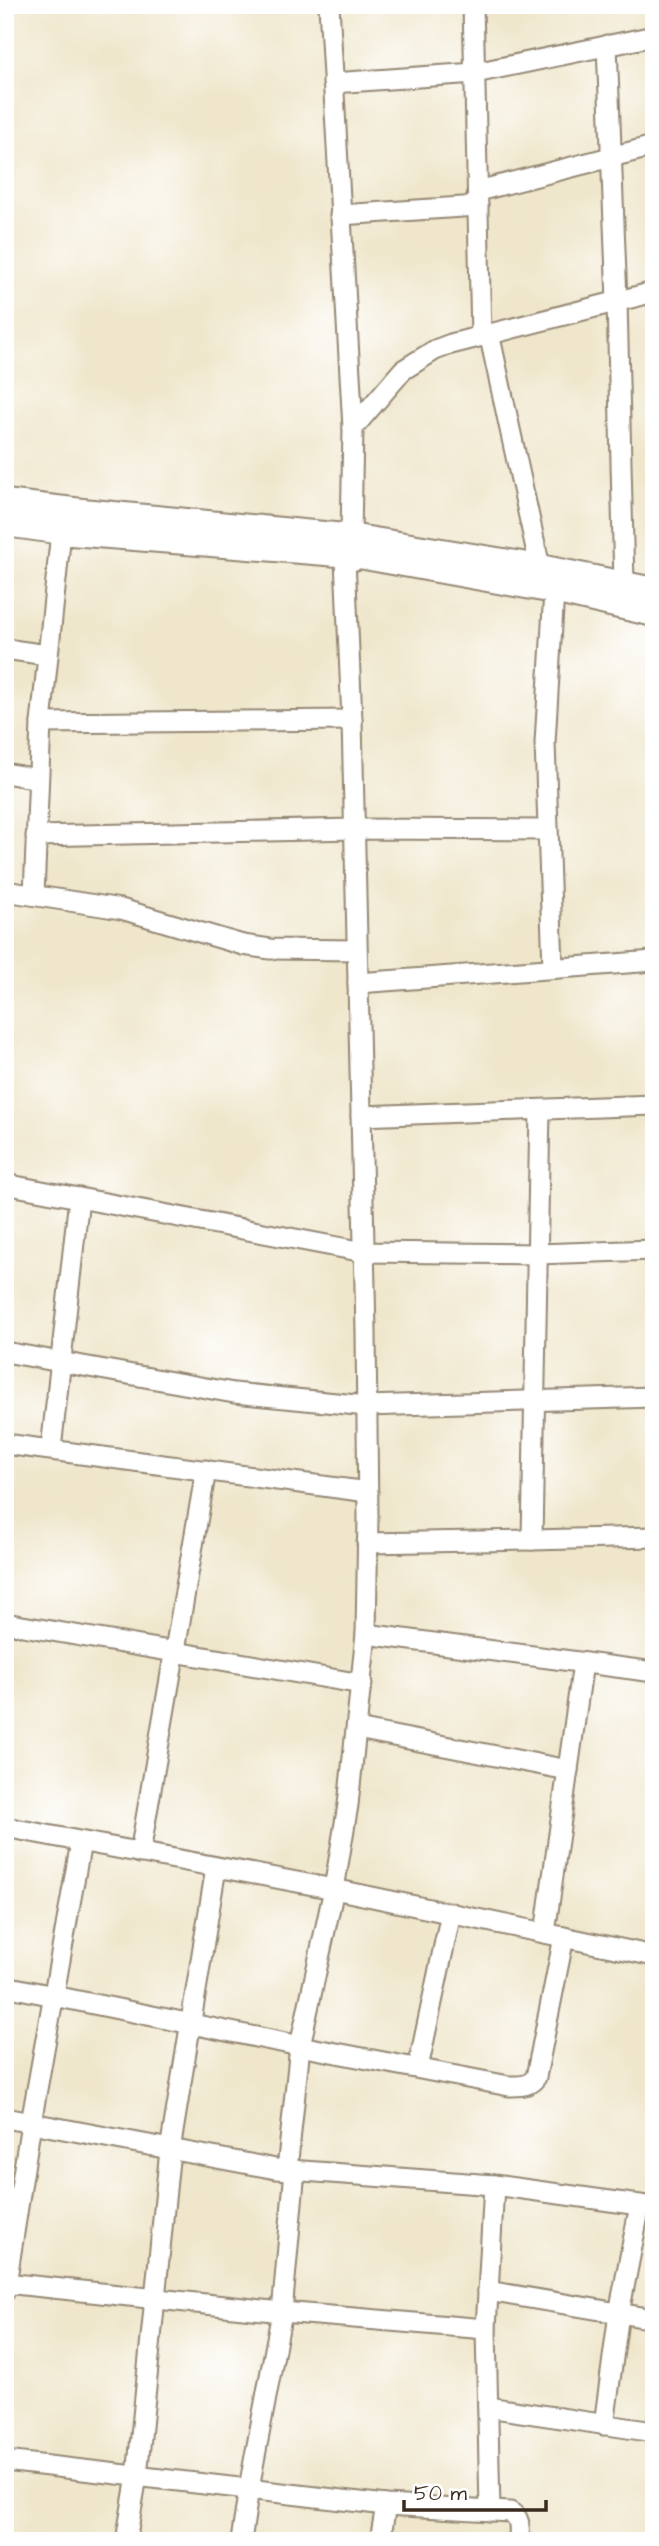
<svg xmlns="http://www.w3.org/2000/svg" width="659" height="2546" viewBox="0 0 659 2546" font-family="'Architects Daughter',sans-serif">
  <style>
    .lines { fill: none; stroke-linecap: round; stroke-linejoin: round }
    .minor-casing { stroke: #958874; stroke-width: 23 }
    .major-casing { stroke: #958874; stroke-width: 28 }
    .minor { stroke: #fff; stroke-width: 19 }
    .major { stroke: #fff; stroke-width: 24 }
  </style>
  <rect width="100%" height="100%" fill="#fff"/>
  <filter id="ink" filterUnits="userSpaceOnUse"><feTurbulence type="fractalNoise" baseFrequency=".0143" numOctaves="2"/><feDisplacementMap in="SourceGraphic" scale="14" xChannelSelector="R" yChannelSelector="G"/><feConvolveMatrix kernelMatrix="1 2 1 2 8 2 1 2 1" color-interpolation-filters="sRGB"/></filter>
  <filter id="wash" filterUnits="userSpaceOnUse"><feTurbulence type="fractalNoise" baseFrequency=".00686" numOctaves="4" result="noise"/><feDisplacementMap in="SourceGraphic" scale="28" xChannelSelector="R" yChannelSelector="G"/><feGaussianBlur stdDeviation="1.57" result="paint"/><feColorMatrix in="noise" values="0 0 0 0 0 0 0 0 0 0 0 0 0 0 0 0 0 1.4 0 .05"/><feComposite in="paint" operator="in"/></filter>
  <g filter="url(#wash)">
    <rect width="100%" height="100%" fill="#efe6cb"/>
  </g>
  <g filter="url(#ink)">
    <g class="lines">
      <defs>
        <g id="minor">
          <path d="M 329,5 L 353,428"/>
          <path d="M 473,5 L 481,335"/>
          <path d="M 607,45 L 617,301 L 624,584"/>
          <path d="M 333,83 L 475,73 L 654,36"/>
          <path d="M 478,191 L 654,146"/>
          <path d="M 340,215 L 478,206"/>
          <path d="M 489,333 L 540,567"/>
          <path d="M 351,535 L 353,428 L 403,370 L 435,350 L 451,344 L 654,292"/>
          <path d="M 5,649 L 47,655"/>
          <path d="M 41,723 L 352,720"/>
          <path d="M 5,773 L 38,779"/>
          <path d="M 36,836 L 354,829 L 547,830"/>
          <path d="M 5,891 L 121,909 L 243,945 L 270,949 L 357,950"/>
          <path d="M 34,895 L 41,723 L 61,532"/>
          <path d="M 553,967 L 545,743 L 554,591"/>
          <path d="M 358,983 L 654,961"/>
          <path d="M 361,1116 L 654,1105"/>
          <path d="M 5,1184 L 364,1252 L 537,1254 L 654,1250"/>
          <path d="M 5,1352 L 234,1393 L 367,1406 L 654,1397"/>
          <path d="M 5,1444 L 368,1492"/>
          <path d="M 51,1449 L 79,1198"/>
          <path d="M 532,1540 L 654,1537"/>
          <path d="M 367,1543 L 532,1540 L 540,1110"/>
          <path d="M 5,1623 L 362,1684"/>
          <path d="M 366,1634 L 654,1672"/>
          <path d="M 357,1729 L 568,1770"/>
          <path d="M 5,1827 L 334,1889 L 654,1956"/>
          <path d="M 140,1853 L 206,1470"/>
          <path d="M 545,1933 L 583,1663"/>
          <path d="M 5,1986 L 300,2046 L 509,2086 C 520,2086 529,2087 536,2077 L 564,1937"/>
          <path d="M 418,2068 L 451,1913"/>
          <path d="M 5,2118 L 276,2169 L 494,2185 L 654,2207"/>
          <path d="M 287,2170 L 300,2046 L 334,1889 L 348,1805 L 366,1634 L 368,1517 L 366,1332 L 352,720 L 345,559"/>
          <path d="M 5,2283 L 282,2312 L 486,2329 L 494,2185"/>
          <path d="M 5,2291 L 31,2123 L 81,1842"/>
          <path d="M 488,2291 L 654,2319"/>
          <path d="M 486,2329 L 490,2511"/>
          <path d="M 488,2407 L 654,2432"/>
          <path d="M 604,2425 L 619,2313 L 640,2205"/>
          <path d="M 5,2461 L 386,2505 L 510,2512 C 522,2518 519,2529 519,2541"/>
          <path d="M 126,2541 L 137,2476 L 170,2150 L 216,1868"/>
          <path d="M 241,2541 L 249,2488 L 282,2312 L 295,2170"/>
          <path d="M 380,2541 L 386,2505"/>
        </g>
        <g id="major">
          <path d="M 5,502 L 82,511 L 345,536"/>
          <path d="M 5,524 L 71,533 L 339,554 C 354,566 370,551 356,537 L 345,536 L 338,544 L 339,554"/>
          <path d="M 356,537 L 540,567 L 654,590"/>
          <path d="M 359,556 L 554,591 L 654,614"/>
        </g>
      </defs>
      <use href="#minor" class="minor-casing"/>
      <use href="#major" class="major-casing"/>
      <use href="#minor" class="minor"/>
      <use href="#major" class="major"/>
    </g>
  </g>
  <rect width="659" height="2546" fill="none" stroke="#fff" stroke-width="28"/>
  <path d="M404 2500v10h142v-10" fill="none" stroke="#3b2a1e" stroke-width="3.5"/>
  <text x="414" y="2500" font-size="21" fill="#3b2a1e" stroke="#ffffff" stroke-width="5" paint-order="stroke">50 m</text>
</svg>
